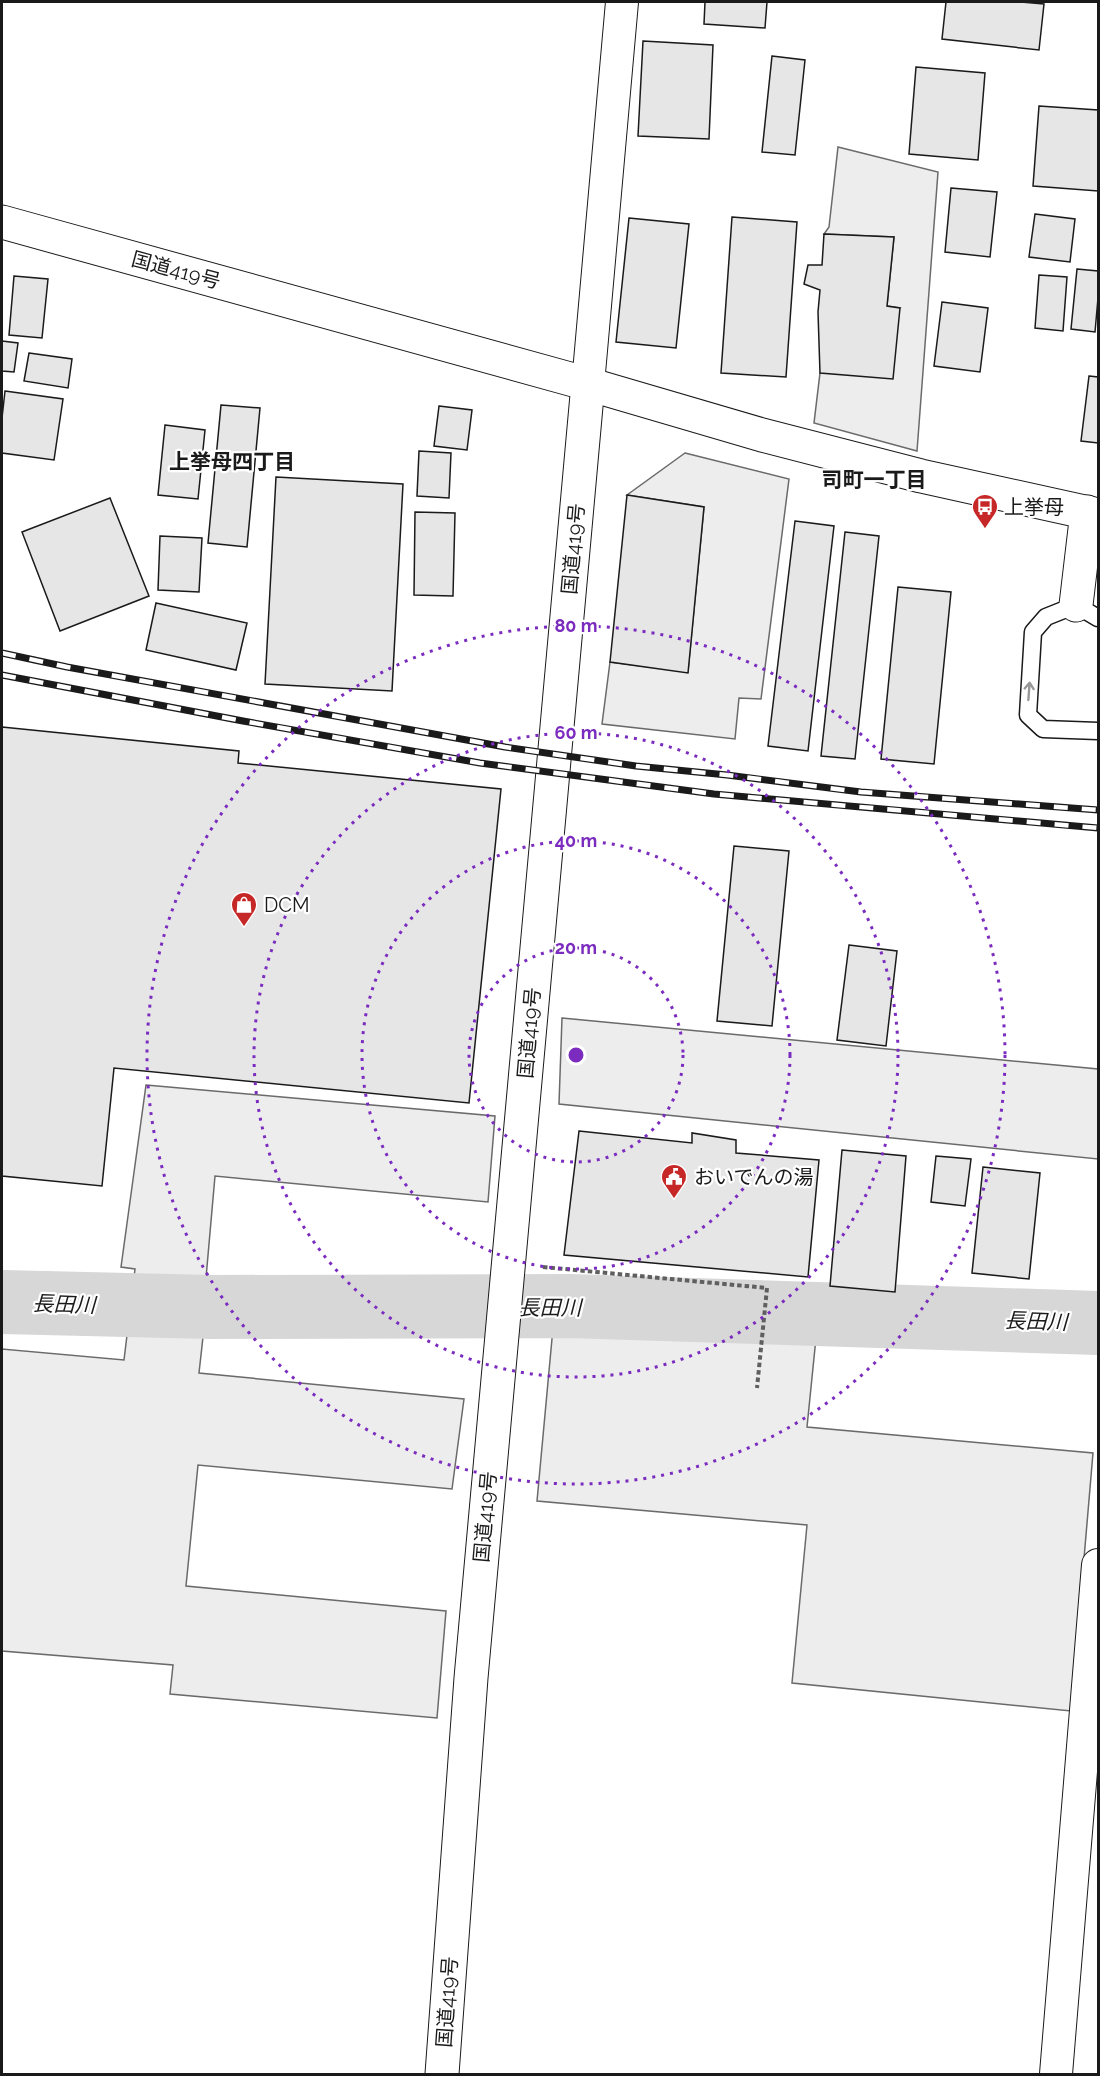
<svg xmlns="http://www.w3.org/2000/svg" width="1100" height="2076" viewBox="0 0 1100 2076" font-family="Raleway,'Noto Sans JP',sans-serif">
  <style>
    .built { fill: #ededed; stroke: #6a6a6a; stroke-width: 1.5 }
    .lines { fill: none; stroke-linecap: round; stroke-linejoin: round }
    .river { stroke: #d7d7d7; stroke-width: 64 }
    .building { fill: #e6e6e6; stroke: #1a1a1a; stroke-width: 1.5 }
    .lane-casing { stroke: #1a1a1a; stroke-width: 19 }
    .street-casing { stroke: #1a1a1a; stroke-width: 34 }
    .secondary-casing { stroke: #1a1a1a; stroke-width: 35 }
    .highway-casing { stroke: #1a1a1a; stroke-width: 35 }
    .path { stroke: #5f5f5f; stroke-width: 4; stroke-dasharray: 4.5 3; stroke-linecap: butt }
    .lane { stroke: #fff; stroke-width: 16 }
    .street { stroke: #fff; stroke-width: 32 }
    .secondary { stroke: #fff; stroke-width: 33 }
    .highway { stroke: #fff; stroke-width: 33 }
    .rail-casing { stroke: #1a1a1a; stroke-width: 7 }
    .rail { stroke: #fff; stroke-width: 4.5; stroke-dasharray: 14; stroke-linecap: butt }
    .oneway { stroke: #989898 }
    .ring { fill: none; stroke: #7b2cbf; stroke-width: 3; stroke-dasharray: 3 6 }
    .labels { text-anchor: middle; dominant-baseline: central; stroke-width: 4.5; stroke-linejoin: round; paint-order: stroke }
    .street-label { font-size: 20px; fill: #1a1a1a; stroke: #fff }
    .poi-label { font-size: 20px; fill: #1a1a1a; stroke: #fff; text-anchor: start }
    .neighbourhood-label { font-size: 21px; font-weight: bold; fill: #1a1a1a; stroke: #fff }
    .water-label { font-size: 21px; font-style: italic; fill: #1a1a1a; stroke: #fff }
    .centre { fill: #7b2cbf; stroke: #fff; stroke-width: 3 }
    .ring-label { font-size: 18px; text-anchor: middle; font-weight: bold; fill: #7b2cbf; stroke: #fff; stroke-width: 4.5; stroke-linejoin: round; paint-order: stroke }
  </style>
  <rect width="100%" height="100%" fill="#fff"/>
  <g class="built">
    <path d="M 838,147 L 938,172 L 917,451 L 814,423 L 820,373 L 900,308 L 887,306 L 894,237 L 824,234 L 829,227 Z"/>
    <path d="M 685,453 L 789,479 L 761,699 L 739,698 L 735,739 L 602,724 L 610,662 L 688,672 L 704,507 L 627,495 Z"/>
    <path d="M 562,1018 L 1098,1069 L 1098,1159 L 559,1104 Z"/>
    <path d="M 146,1085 L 495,1116 L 488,1202 L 215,1176 L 206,1278 L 176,1277 L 171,1326 L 204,1328 L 199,1373 L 464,1399 L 452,1489 L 198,1465 L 186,1586 L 446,1611 L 437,1718 L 170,1694 L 173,1665 L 2,1651 L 2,1349 L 124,1360 L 135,1269 L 121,1267 Z"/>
    <path d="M 554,1317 L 816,1338 L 807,1427 L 1093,1453 L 1071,1711 L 792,1683 L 807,1525 L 537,1501 Z"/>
  </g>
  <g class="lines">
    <path class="river" d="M 2,1302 L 211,1307 L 569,1306 L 1098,1323"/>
  </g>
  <g class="building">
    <path d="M 705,2 L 767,2 L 765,28 L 704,24 Z"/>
    <path d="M 946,2 L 1021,2 L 1044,4 L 1039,50 L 942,39 Z"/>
    <path d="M 643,41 L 713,45 L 709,139 L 638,136 Z"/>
    <path d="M 772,56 L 805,60 L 795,155 L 762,152 Z"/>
    <path d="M 916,67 L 985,73 L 978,160 L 909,154 Z"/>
    <path d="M 1039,106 L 1098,110 L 1098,191 L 1033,186 Z"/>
    <path d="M 951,188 L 997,192 L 990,257 L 945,252 Z"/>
    <path d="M 1035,214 L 1075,219 L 1070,262 L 1029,257 Z"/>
    <path d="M 732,217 L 797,222 L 786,377 L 721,373 Z"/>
    <path d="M 629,218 L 689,224 L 676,348 L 616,342 Z"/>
    <path d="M 824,234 L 894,237 L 887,306 L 900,308 L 893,379 L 820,373 L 818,312 L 820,290 L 804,284 L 808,265 L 822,265 Z"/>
    <path d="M 1077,269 L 1098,271 L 1098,298 L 1095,332 L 1071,329 Z"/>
    <path d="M 1039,275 L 1067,277 L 1063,331 L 1035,328 Z"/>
    <path d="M 14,276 L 48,279 L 42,338 L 9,335 Z"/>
    <path d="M 942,302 L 988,308 L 980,372 L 934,366 Z"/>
    <path d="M 2,341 L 18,343 L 14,372 L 2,371 Z"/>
    <path d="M 29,353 L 72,359 L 68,388 L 24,381 Z"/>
    <path d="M 1089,376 L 1098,377 L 1098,443 L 1081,441 Z"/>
    <path d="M 5,391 L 63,399 L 54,460 L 2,453 L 2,418 Z"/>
    <path d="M 221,405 L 260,408 L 247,547 L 208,543 Z"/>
    <path d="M 439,406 L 472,410 L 467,450 L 434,446 Z"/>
    <path d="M 165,425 L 205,430 L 198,499 L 158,495 Z"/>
    <path d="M 419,451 L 451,453 L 449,498 L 417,496 Z"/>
    <path d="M 276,477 L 403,484 L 392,691 L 265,684 Z"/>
    <path d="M 627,495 L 704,507 L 688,673 L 610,662 Z"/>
    <path d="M 110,498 L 149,596 L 60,631 L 22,532 Z"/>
    <path d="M 415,512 L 455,513 L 453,596 L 414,595 Z"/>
    <path d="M 795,521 L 834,526 L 808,751 L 768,746 Z"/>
    <path d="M 845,532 L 879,536 L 855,759 L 821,756 Z"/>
    <path d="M 160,536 L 202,538 L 199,592 L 158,590 Z"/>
    <path d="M 898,587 L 951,592 L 934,764 L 881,759 Z"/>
    <path d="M 156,603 L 247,623 L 236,670 L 146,650 Z"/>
    <path d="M 2,727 L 239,751 L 238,763 L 501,789 L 469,1103 L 114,1068 L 102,1186 L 2,1176 Z"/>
    <path d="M 734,846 L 789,851 L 772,1026 L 717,1021 Z"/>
    <path d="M 849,945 L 897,951 L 886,1046 L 837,1040 Z"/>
    <path d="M 579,1131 L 692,1143 L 692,1133 L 736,1140 L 736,1153 L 819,1160 L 808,1277 L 564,1255 Z"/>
    <path d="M 842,1150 L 906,1156 L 895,1292 L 830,1286 Z"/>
    <path d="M 936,1156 L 971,1159 L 965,1206 L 931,1202 Z"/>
    <path d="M 983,1167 L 1040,1173 L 1029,1279 L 972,1273 Z"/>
  </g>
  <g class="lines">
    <defs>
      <path id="lane" d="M 1098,618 L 1076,605 L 1046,617 L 1033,632 L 1028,715 L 1043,729 L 1098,731"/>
      <g id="street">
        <path d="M 588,384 L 622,2"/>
        <path d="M 1056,2074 L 1098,1565"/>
      </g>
      <g id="secondary">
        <path d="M 588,384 L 762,435 L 921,476 L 1098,515"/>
        <path d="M 1076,605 L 1087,512"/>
      </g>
      <path id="highway" d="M 2,222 L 588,384 L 471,1678 L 442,2074"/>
    </defs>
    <use href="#lane" class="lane-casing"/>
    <use href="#street" class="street-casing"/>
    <use href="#secondary" class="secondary-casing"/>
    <use href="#highway" class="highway-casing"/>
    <path class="path" d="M 543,1267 L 767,1288 L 757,1388"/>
    <use href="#lane" class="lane"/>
    <use href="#street" class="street"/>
    <use href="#secondary" class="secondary"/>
    <use href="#highway" class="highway"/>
    <defs>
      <g id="rail">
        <path d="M 2,653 L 67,667 L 505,747 L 636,766 L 727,775 L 861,792 L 1098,810"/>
        <path d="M 2,675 L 243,721 L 480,763 L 714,794 L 1098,828"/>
      </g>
    </defs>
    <use href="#rail" class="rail-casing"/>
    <use href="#rail" class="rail"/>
  </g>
  <defs><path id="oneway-shaft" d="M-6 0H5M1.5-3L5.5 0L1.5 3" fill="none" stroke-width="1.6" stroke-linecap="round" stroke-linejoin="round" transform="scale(1.5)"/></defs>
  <use class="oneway" href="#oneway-shaft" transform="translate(1029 691) rotate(-86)"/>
  <g class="ring">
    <circle cx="576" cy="1055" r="107"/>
    <circle cx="576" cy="1055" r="214"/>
    <circle cx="576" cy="1055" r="322"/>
    <circle cx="576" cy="1055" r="429"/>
  </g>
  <defs>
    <symbol id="bus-pin" viewBox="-11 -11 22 30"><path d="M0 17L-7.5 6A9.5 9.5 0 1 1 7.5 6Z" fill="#c62828" stroke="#fff"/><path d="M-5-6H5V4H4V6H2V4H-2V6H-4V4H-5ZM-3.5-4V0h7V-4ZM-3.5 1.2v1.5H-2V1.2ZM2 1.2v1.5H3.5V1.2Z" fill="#fff"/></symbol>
    <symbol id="shop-pin" viewBox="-11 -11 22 30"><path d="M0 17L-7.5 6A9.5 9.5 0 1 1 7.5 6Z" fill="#c62828" stroke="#fff"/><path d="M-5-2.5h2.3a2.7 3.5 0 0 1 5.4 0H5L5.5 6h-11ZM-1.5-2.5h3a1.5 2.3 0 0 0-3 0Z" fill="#fff"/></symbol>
    <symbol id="civic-pin" viewBox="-11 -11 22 30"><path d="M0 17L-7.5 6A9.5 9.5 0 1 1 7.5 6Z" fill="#c62828" stroke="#fff"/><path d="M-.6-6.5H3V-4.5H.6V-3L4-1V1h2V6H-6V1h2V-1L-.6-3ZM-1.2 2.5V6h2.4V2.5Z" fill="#fff"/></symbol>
  </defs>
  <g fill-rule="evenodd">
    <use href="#bus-pin" x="970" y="492" width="30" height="40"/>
    <use href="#shop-pin" x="229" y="890" width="30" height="40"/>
    <use href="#civic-pin" x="659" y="1162" width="30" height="40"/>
  </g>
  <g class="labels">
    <g class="street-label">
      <text transform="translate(176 270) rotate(15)">国道419号</text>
      <text transform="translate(573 549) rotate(-85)">国道419号</text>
      <text transform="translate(529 1033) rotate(-85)">国道419号</text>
      <text transform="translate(485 1517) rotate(-85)">国道419号</text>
      <text transform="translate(447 2002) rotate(-86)">国道419号</text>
    </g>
    <g class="poi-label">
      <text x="1004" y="507">上挙母</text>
      <text x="264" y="905">DCM</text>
      <text x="694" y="1177">おいでんの湯</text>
    </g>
    <g class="neighbourhood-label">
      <text x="232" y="461">上挙母四丁目</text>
      <text x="874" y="479">司町一丁目</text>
    </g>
    <g class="water-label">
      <text transform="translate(64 1304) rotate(2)">長田川</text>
      <text x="550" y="1307">長田川</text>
      <text transform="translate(1036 1321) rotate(2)">長田川</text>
    </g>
  </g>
  <circle cx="576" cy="1055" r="9" class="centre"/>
  <g class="ring-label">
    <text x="576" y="632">80 m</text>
    <text x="576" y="739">60 m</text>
    <text x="576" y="847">40 m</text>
    <text x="576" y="954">20 m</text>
  </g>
  <rect width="1100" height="2076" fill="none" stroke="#1a1a1a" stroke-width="6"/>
</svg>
